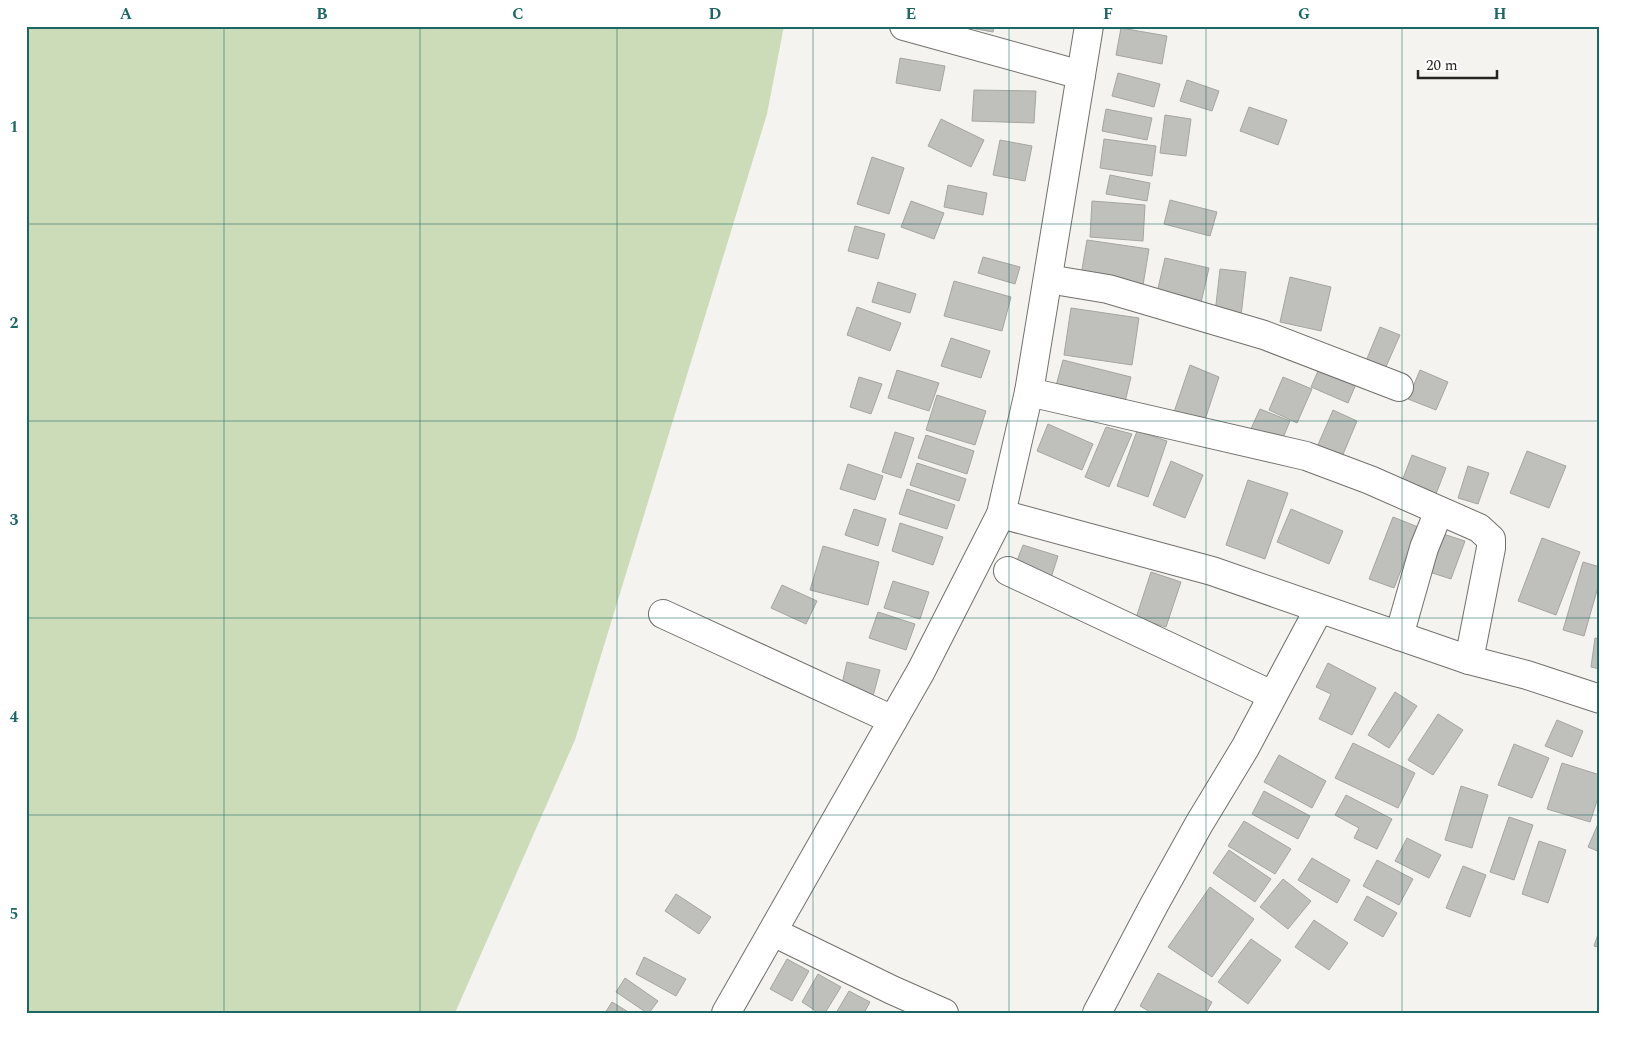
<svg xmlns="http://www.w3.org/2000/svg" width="1626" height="1039" viewBox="0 0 1626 1039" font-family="Spectral,serif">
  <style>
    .water { fill: #ccdcb9 }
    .building { fill: #bfbfbb; stroke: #a5a5a1 }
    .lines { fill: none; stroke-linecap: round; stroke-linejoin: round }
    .street-casing { stroke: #72706d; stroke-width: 30 }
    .street { stroke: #fff; stroke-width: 28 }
    .grid { fill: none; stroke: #1a6765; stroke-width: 1; stroke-opacity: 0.55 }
    .neatline { fill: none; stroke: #1a6765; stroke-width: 2 }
    .grid-label { font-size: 16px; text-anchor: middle; font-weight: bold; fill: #1a6765 }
  </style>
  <rect width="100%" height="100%" fill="#f4f3ef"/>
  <path class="water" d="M 26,26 L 784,26 L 767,114 L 575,740 L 455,1013 L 26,1013 Z"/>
  <g class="building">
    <path d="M 959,26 L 994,26 L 993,32 Z"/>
    <path d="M 1121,28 L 1167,36 L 1162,64 L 1116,55 Z"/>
    <path d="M 900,58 L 945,66 L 940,91 L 896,83 Z"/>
    <path d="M 1118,73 L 1160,84 L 1154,107 L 1112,96 Z"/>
    <path d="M 1187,80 L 1219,91 L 1212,111 L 1180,101 Z"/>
    <path d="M 974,90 L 1036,91 L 1034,123 L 972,121 Z"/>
    <path d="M 1249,107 L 1287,120 L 1278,145 L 1240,131 Z"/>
    <path d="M 1106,109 L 1152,118 L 1147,140 L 1102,131 Z"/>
    <path d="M 1165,115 L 1191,119 L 1186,156 L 1160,153 Z"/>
    <path d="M 941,119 L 984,140 L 971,167 L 928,146 Z"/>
    <path d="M 1104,139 L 1156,146 L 1152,176 L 1100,168 Z"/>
    <path d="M 1000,140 L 1032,146 L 1025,181 L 993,175 Z"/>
    <path d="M 872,157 L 904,168 L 889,214 L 857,204 Z"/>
    <path d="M 1110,175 L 1150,183 L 1147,201 L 1106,194 Z"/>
    <path d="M 948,185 L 987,193 L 983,215 L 944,207 Z"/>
    <path d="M 1170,200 L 1217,212 L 1210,236 L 1164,224 Z"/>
    <path d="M 911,201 L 944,213 L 934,239 L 901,227 Z"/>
    <path d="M 1092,201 L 1145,205 L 1143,241 L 1090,237 Z"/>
    <path d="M 855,226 L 885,234 L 878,259 L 848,251 Z"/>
    <path d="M 1087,240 L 1149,249 L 1143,285 L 1081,275 Z"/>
    <path d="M 983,257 L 1020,267 L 1015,284 L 978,273 Z"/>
    <path d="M 1165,258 L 1209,268 L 1200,307 L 1156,297 Z"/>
    <path d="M 1220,269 L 1246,272 L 1241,316 L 1215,313 Z"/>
    <path d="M 1290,277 L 1331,287 L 1321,331 L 1280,322 Z"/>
    <path d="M 954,281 L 1011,297 L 1002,331 L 944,316 Z"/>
    <path d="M 878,282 L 916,294 L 910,313 L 872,302 Z"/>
    <path d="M 857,307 L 901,323 L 890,351 L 847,335 Z"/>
    <path d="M 1071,308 L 1139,318 L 1132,365 L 1064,355 Z"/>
    <path d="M 1380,327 L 1400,335 L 1385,369 L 1366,361 Z"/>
    <path d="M 951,338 L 990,351 L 981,378 L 941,366 Z"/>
    <path d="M 1063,360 L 1131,377 L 1123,410 L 1054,393 Z"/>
    <path d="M 1322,362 L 1359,377 L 1348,403 L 1311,387 Z"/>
    <path d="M 1190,365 L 1219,377 L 1202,429 L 1172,418 Z"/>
    <path d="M 897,370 L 939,383 L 929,411 L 888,398 Z"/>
    <path d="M 1420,370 L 1448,382 L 1436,410 L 1408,399 Z"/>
    <path d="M 859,377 L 882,384 L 871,414 L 850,407 Z"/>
    <path d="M 1283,377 L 1312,389 L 1297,423 L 1269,410 Z"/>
    <path d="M 937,395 L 986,411 L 975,445 L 926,430 Z"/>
    <path d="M 1260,409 L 1290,421 L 1280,445 L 1249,433 Z"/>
    <path d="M 1333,410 L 1357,421 L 1339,464 L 1314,454 Z"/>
    <path d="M 1048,424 L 1093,444 L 1082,470 L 1037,451 Z"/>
    <path d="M 1106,427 L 1132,434 L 1109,487 L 1085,477 Z"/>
    <path d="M 1137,431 L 1167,441 L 1148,497 L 1117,486 Z"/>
    <path d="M 895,432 L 914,438 L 901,478 L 882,472 Z"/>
    <path d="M 926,435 L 974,451 L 967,474 L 918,458 Z"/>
    <path d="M 1527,451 L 1566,466 L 1549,508 L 1510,493 Z"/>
    <path d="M 1412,455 L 1446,468 L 1436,494 L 1402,481 Z"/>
    <path d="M 1171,461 L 1203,475 L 1185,518 L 1153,505 Z"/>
    <path d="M 917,463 L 966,479 L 959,501 L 910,485 Z"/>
    <path d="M 848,464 L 883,476 L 875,500 L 840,489 Z"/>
    <path d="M 1468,466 L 1489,473 L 1478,504 L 1458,498 Z"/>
    <path d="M 1248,480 L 1288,493 L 1265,559 L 1226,545 Z"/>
    <path d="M 907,489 L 955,505 L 947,529 L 899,514 Z"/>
    <path d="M 854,509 L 886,519 L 878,546 L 845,535 Z"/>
    <path d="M 1291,509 L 1343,531 L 1329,564 L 1277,542 Z"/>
    <path d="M 1393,517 L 1418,527 L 1394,588 L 1369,579 Z"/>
    <path d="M 900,523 L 943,537 L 933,565 L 892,551 Z"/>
    <path d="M 1437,532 L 1465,541 L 1451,579 L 1423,570 Z"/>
    <path d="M 1542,538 L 1580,552 L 1556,615 L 1518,601 Z"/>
    <path d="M 1023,545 L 1058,556 L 1051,578 L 1015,566 Z"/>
    <path d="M 823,546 L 879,562 L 868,605 L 810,590 Z"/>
    <path d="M 1583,562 L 1600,567 L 1600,580 L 1584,636 L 1563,630 Z"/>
    <path d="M 1151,572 L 1181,582 L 1166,627 L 1136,618 Z"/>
    <path d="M 893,581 L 929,592 L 920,619 L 884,608 Z"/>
    <path d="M 782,585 L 817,601 L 806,624 L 771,608 Z"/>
    <path d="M 878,612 L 915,624 L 906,650 L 869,638 Z"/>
    <path d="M 1595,638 L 1600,639 L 1600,669 L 1591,667 Z"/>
    <path d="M 847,662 L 880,670 L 873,696 L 841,688 Z"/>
    <path d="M 1328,663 L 1376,688 L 1352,735 L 1319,719 L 1331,694 L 1316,687 Z"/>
    <path d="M 1395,692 L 1417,706 L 1389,748 L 1368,735 Z"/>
    <path d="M 1438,714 L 1463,730 L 1433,775 L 1408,760 Z"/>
    <path d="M 1557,720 L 1583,731 L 1572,757 L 1545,746 Z"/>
    <path d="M 1353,743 L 1415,773 L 1398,808 L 1335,778 Z"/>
    <path d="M 1514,744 L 1549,758 L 1532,798 L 1498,785 Z"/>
    <path d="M 1279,755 L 1326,781 L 1312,808 L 1264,782 Z"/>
    <path d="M 1562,763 L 1600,775 L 1600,792 L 1590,822 L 1547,809 Z"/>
    <path d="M 1461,786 L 1488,795 L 1472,848 L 1445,840 Z"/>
    <path d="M 1264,791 L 1310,816 L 1298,839 L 1252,814 Z"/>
    <path d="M 1346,795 L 1392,819 L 1377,849 L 1354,838 L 1359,828 L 1335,815 Z"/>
    <path d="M 1509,817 L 1533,825 L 1514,880 L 1490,872 Z"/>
    <path d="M 1244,821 L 1291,849 L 1275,874 L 1228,846 Z"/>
    <path d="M 1598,824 L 1600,825 L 1600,852 L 1588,847 Z"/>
    <path d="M 1407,838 L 1441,855 L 1429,878 L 1395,861 Z"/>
    <path d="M 1539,841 L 1566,850 L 1548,903 L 1522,894 Z"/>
    <path d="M 1229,850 L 1271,879 L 1255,902 L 1213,873 Z"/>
    <path d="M 1312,858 L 1350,880 L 1337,903 L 1298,880 Z"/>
    <path d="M 1377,860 L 1413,879 L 1399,905 L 1363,886 Z"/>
    <path d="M 1463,866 L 1486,875 L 1470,917 L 1446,908 Z"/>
    <path d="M 1283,879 L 1311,901 L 1288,929 L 1260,907 Z"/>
    <path d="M 1210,887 L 1254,919 L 1212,977 L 1168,947 Z"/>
    <path d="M 676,894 L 711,917 L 699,934 L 665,911 Z"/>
    <path d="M 1367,896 L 1397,913 L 1383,937 L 1354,920 Z"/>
    <path d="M 1314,920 L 1348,943 L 1329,970 L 1295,947 Z"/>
    <path d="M 1600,928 L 1600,948 L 1594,946 Z"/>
    <path d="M 1251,939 L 1281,960 L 1248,1004 L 1218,982 Z"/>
    <path d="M 644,957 L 686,979 L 676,996 L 636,974 Z"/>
    <path d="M 787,959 L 809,971 L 792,1001 L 770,989 Z"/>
    <path d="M 1158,973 L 1212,1002 L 1206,1013 L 1152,1013 L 1140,1006 Z"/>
    <path d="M 818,974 L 841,987 L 825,1013 L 819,1013 L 802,1002 Z"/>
    <path d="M 625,978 L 658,1001 L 649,1013 L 647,1013 L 616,992 Z"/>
    <path d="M 849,991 L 870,1002 L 864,1013 L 836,1013 Z"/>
    <path d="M 612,1002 L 630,1013 L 605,1013 Z"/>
  </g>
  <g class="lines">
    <defs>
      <g id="street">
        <path d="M 904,26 L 1081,75"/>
        <path d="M 1048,279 L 1108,289 L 1264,335 L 1399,387"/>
        <path d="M 1029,392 L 1306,456 L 1370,480 L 1479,528 L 1491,539 L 1491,548 L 1469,660"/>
        <path d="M 1001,514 L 1212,571 L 1469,660 L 1527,675 L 1600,699"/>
        <path d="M 1008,571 L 1272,695"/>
        <path d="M 663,614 L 893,720"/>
        <path d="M 1399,636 L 1424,548 L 1439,511"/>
        <path d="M 773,932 L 892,990 L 944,1013"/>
        <path d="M 726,1013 L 921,671 L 1001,514 L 1029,392 L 1089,26"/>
        <path d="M 1097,1013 L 1154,905 L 1199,824 L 1245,748 L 1319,609"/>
      </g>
    </defs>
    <use href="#street" class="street-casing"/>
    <use href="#street" class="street"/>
  </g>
  <path class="grid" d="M 224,26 L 224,1013M 420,26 L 420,1013M 617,26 L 617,1013M 813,26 L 813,1013M 1009,26 L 1009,1013M 1206,26 L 1206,1013M 1402,26 L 1402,1013M 26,224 L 1600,224M 26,421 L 1600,421M 26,618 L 1600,618M 26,815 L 1600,815"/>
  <rect width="1626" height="1039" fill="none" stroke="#ffffff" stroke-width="55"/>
  <path d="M1418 70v8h79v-8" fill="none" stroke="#252423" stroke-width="2.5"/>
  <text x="1426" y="70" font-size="15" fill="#252423" stroke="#ffffff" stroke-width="4" paint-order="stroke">20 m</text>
  <rect x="28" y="28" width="1570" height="984" class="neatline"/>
  <g class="grid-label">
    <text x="126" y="19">A</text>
    <text x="322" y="19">B</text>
    <text x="518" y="19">C</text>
    <text x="715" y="19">D</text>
    <text x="911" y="19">E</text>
    <text x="1108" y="19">F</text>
    <text x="1304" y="19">G</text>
    <text x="1500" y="19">H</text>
    <text x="14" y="132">1</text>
    <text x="14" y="328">2</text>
    <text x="14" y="525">3</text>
    <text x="14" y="722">4</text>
    <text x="14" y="919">5</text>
  </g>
</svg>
